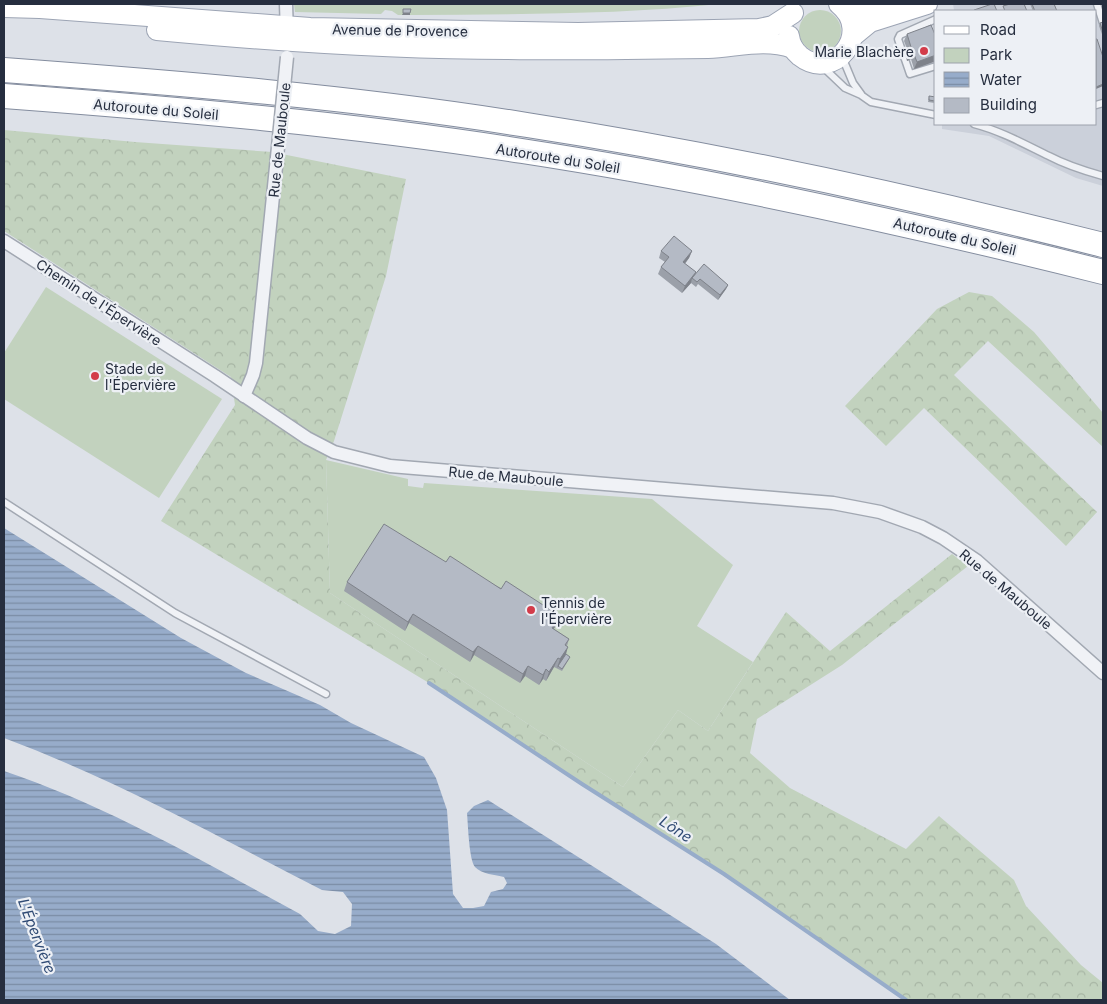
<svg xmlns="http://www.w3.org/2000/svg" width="1107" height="1004" viewBox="0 0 1107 1004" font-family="Inter,sans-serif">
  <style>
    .built { fill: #cbd0da }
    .green { fill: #c2d2be }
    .forest { fill: url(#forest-crowns) }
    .water { fill: url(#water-rules) }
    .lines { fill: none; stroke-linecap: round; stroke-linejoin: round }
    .stream { stroke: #97acca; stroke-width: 4 }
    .lane-casing { stroke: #a2a8b2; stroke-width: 9 }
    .street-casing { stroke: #a2a8b2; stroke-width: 15 }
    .primary-casing { stroke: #9ca4b4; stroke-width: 22 }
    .highway-casing { stroke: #848d9f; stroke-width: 26 }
    .lane { stroke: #f0f2f6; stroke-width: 6 }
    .street { stroke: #f0f2f6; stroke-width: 12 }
    .primary { stroke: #fff; stroke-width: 20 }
    .highway { stroke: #fff; stroke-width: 24 }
    .street-bridge-casing { stroke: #a2a8b2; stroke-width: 15; stroke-linecap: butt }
    .street-bridge { stroke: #f0f2f6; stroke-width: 12 }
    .wall { fill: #9ba0a9 }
    .shaded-wall { fill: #7e828a }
    .building { fill: #b4bac5; stroke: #7e828a }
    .poi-dot { fill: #d33c4a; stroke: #edf0f5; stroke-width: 2 }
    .labels { text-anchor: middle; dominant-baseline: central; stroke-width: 4.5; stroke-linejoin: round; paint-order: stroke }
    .street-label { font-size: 14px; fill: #262e3f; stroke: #edf0f5 }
    .poi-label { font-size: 14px; fill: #262e3f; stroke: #edf0f5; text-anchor: start }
    .water-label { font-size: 15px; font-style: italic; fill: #2f4a74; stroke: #edf0f5 }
  </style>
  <defs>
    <pattern id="forest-crowns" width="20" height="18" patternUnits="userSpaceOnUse" patternTransform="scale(1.25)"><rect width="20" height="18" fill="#c2d2be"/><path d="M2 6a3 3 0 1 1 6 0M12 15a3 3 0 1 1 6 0" fill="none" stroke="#a7b5a4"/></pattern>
    <pattern id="water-rules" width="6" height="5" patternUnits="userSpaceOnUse" patternTransform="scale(1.25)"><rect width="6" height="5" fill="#97acca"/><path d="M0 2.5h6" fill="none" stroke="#7b8ca5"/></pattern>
  </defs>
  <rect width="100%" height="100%" fill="#dde1e8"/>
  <path class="built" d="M 953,4 L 1103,4 L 1103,186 L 1076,178 L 989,136 L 942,129 L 942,124 L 1096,124 L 1096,11 L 951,11 L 954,10 Z"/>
  <g class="green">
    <path d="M 294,4 L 719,4 C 616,15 513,14 410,15 L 398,15 L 392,11 L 385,10 L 381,14 L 295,12 Z"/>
    <circle cx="820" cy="31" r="21"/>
    <path d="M 46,287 L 222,399 L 159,498 L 4,399 L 4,353 Z"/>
    <path d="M 326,460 L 408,479 L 408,486 L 423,488 L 424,483 L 652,499 L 733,565 L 697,626 L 753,662 L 708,731 L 678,710 L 623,787 L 330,593 Z"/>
  </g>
  <g class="forest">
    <path d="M 4,130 L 135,142 L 272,152 L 406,179 L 386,276 L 334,441 L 326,460 L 330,593 L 623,787 L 678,710 L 708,731 L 786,612 L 830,651 L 952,554 L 968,566 L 842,665 L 757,719 L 750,753 L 790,788 L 906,849 L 939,816 L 1014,880 L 1026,906 L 1081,965 L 1103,983 L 1103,1000 L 906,1000 L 724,874 L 582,784 L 429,683 L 161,521 L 235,405 L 231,377 L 4,231 Z"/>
    <path d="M 969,292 L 992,296 L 1034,332 L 1103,413 L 1103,447 L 988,341 L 954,375 L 1097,512 L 1066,546 L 924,408 L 886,446 L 845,406 L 937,309 Z"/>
  </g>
  <path class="water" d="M 4,528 L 181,638 L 246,673 L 320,705 L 351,723 L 424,757 L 436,778 L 447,810 L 453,894 L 463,908 L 473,908 L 484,906 L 491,892 L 503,889 L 507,883 L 504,877 C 496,875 481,874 475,867 C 469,860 468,824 467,813 L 474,806 L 488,800 L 716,944 L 790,1000 L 4,1000 L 4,771 C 108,806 204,862 300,914 L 318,931 L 335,934 L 351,926 L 352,904 L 343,892 L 322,890 C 217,836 114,779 4,738 Z"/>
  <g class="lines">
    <path class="stream" d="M 429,683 L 582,784 L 724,874 L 906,1000"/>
    <defs>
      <g id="lane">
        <path d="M 1097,4 L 1103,23"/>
        <path d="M 936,19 L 900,35 L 898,39 L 910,74 L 936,66"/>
        <path d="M 843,59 L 853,83 L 861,94"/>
        <path d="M 824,68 L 845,88 L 861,95 L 871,102 L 936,115"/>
        <path d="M 1096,105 L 1103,103"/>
        <path d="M 974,124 C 1001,131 1024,144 1049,156 C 1066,165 1085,171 1103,176"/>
        <path d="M 4,502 L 175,613 L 326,694"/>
      </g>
      <g id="street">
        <path d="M 286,4 L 287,34"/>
        <path d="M 4,241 L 215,376 L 307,438 L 334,452 L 390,466 L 833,503 L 880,512 L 922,527 L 943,538 L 977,561 L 1103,673"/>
        <path d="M 244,396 L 253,375 L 256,363 L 277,157"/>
      </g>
      <g id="primary">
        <path d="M 4,7 L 40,8 L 310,28 L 578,33 L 759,29 L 773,26 L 793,13"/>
        <path d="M 844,8 L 866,8 L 889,4"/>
        <path d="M 157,30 C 274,41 390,49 507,49 C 574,50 641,49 708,48 C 737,47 764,38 793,48"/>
        <path d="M 789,36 C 790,44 794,51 800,56 C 834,83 874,32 839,4"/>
        <path d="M 853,36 L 870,22 L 927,4"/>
      </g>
      <g id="highway">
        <path d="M 4,70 C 179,83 354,97 527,125 C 721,155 913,197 1103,245"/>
        <path d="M 4,96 C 177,109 350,124 522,151 C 718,181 911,224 1103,272"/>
      </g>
    </defs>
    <use href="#lane" class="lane-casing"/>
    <use href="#street" class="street-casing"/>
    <use href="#primary" class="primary-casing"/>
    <use href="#highway" class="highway-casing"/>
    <use href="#lane" class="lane"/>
    <use href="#street" class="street"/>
    <use href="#primary" class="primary"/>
    <use href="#highway" class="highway"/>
    <defs>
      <path id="street-bridge" d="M 277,157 L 287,57"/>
    </defs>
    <use href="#street-bridge" class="street-bridge-casing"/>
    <use href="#street-bridge" class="street-bridge"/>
  </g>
  <g class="wall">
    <path d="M 1030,4 L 1054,4 L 1057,11 L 1033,11 Z"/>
    <path d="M 1103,22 L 1103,37 L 1099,26 L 1100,23 Z"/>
    <path d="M 907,34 L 936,37 L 936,61 L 914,69 L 911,59 L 907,61 L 905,55 L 907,49 L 904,41 Z"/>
    <path d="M 929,96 L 935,101 L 935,103 L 928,102 Z"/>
    <path d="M 661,251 L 692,251 L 689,258 L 685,264 L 696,272 L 695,275 L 728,285 L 726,289 L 718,300 L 698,284 L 696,287 L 691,283 L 682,293 L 658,274 L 661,267 L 665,262 L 659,258 Z"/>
    <path d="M 446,562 L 560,616 L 556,625 L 554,629 L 569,639 L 567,646 L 566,654 L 569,659 L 562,671 L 554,667 L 546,681 L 543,679 L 539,685 L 525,676 L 520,683 L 474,655 L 470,662 L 409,623 L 405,631 L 344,591 L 347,582 Z"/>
  </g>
  <g class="shaded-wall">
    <path d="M 403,13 L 410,13 L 410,15 L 402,15 Z"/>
    <path d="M 913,52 L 911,59 L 907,61 L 909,54 Z"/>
    <path d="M 936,55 L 936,61 L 914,69 L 917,62 Z"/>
    <path d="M 1103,84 L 1103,86 L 1096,89 L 1096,87 Z"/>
    <path d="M 692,251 L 689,258 L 680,269 L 683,262 Z"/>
    <path d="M 696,272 L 694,279 L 692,278 L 691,283 L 682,293 L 685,286 Z"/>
    <path d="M 728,285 L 726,289 L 718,300 L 720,295 Z"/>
    <path d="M 413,614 L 409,623 L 405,631 L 408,622 Z"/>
    <path d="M 560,616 L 556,625 L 550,635 L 552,628 Z"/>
    <path d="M 478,646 L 474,655 L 470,662 L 473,652 Z"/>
    <path d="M 568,647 L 565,657 L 557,668 L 560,659 Z"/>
    <path d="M 558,658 L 554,667 L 546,681 L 549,672 Z"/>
    <path d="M 528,666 L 525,676 L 520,683 L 523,674 Z"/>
    <path d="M 546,669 L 543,679 L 539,685 L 543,675 Z"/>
  </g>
  <g class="building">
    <path d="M 992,4 L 994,4 L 997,11 L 975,11 L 974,10 Z"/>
    <path d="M 1010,4 L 1024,4 L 1027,11 L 1005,11 L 1003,6 Z"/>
    <path d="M 1032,4 L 1054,4 L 1057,11 L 1035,11 Z"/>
    <path d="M 403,9 L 411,9 L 410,13 L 403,13 Z"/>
    <path d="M 1103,22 L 1103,32 L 1100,23 Z"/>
    <path d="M 931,25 L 936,37 L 936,55 L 917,62 L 913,52 L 909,54 L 907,48 L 911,47 L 907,34 Z"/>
    <path d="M 1096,39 L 1097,39 L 1103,57 L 1103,84 L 1096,87 Z"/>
    <path d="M 929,96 L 936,97 L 935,101 L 929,100 Z"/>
    <path d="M 674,236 L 692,251 L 683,262 L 696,272 L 685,286 L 661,267 L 669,257 L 661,251 Z"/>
    <path d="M 704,264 L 728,285 L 720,295 L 700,279 L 697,282 L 692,278 Z"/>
    <path d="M 384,524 L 446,562 L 450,556 L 501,589 L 506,581 L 560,616 L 552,628 L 569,639 L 565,645 L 568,647 L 560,659 L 558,658 L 549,672 L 546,669 L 543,675 L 528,666 L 523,674 L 478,646 L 473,652 L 413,614 L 408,622 L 347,582 Z"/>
    <path d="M 566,654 L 570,657 L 562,669 L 558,666 Z"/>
  </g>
  <g class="poi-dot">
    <circle cx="924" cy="51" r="5"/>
    <circle cx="95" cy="376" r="5"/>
    <circle cx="531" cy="610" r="5"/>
  </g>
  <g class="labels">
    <g class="street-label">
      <text transform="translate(400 30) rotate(1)">Avenue de Provence</text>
      <text transform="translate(156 109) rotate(5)">Autoroute du Soleil</text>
      <text transform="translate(279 140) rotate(-84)">Rue de Mauboule</text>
      <text transform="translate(558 158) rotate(9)">Autoroute du Soleil</text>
      <text transform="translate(955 236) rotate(13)">Autoroute du Soleil</text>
      <text transform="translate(99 302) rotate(33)">Chemin de l'Épervière</text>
      <text transform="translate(506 476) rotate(5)">Rue de Mauboule</text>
      <text transform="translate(1006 589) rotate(40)">Rue de Mauboule</text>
    </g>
    <g class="poi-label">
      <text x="914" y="51" text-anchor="end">Marie Blachère</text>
      <text x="105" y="368">Stade de<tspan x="105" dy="16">l'Épervière</tspan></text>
      <text x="541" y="602">Tennis de<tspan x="541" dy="16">l'Épervière</tspan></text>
    </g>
    <g class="water-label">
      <text transform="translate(676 829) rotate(33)">Lône</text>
      <text transform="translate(37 936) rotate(69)">L'Épervière</text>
    </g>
  </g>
  <rect width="1107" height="1004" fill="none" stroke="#262e3f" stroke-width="10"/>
  <rect x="934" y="10" width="162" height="115" fill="#edf0f5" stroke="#9da2ac"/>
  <rect x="944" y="26" width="25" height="8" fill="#ffffff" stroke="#9da2ac"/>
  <text x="980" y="35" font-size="15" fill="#262e3f">Road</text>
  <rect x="944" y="48" width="25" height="15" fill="#c2d2be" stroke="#9da2ac"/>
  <text x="980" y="60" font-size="15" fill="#262e3f">Park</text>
  <rect x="944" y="72" width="25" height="15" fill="url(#water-rules)" stroke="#9da2ac"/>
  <text x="980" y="85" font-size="15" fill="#262e3f">Water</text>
  <rect x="944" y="98" width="25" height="15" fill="#b4bac5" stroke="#9da2ac"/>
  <text x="980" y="110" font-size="15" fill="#262e3f">Building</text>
</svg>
